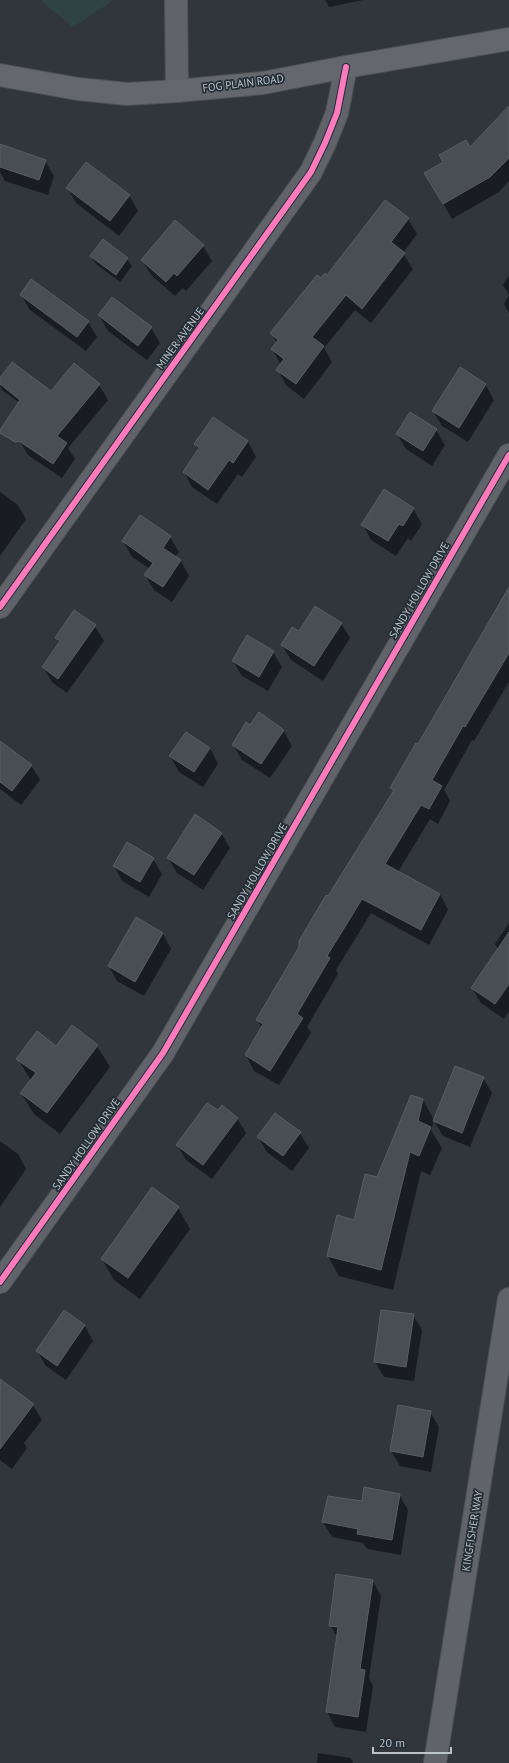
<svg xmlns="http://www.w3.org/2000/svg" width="509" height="1763" viewBox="0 0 509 1763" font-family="'PT Sans',sans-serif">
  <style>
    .green { fill: #304343 }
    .shadow { fill: #0007 }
    .building { fill: #494e53; stroke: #585e63 }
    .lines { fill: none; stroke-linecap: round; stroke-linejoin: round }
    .street-casing { stroke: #4e5256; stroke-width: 24 }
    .secondary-casing { stroke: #4e5256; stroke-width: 24 }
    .street { stroke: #60646a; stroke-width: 22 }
    .secondary { stroke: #64686e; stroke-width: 22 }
    .cycleway-casing { stroke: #232d36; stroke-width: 8 }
    .cycleway { stroke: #fd7abc; stroke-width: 6 }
    .labels { text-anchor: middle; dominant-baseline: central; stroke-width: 3.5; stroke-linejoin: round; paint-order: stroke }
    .street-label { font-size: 11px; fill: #bcc3cb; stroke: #232d36 }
  </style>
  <rect width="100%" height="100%" fill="#30363c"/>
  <path class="green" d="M 40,0 L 112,0 L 111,2 L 73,27 Z"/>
  <g class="shadow">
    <path d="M 325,0 L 363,0 L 329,7 Z"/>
    <path d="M 509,108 L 509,181 L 499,192 L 452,219 L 426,173 L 470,149 Z"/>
    <path d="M 0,155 L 45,161 L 54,176 L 48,195 L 5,181 L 0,172 Z"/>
    <path d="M 68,188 L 129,195 L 138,211 L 119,236 L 76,203 Z"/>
    <path d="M 385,201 L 408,219 L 417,234 L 403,253 L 413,269 L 371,323 L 355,310 L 324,348 L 332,362 L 304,399 L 286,385 L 278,370 L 281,365 L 272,349 L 277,343 L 271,333 L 321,280 L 327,276 Z"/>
    <path d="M 203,246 L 212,261 L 186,291 L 183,288 L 175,296 L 151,275 L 142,260 Z"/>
    <path d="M 91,256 L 127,259 L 132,266 L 120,282 L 96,264 Z"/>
    <path d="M 509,275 L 509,313 L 504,304 L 509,295 L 503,285 Z"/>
    <path d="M 21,295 L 88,322 L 97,337 L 86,351 L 30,310 Z"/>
    <path d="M 99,315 L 151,328 L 160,343 L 147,360 L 108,331 Z"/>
    <path d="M 12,363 L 24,406 L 2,390 L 0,385 L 0,379 Z"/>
    <path d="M 485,384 L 494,400 L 468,442 L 442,426 L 433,411 Z"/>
    <path d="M 99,385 L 108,400 L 68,448 L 75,459 L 62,478 L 28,455 L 19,440 Z"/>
    <path d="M 213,418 L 248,442 L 256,457 L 242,477 L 238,474 L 217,504 L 192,487 L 184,472 L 198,450 L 195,444 Z"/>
    <path d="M 436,430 L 445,445 L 432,466 L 406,449 L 397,434 Z"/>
    <path d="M 0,492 L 18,505 L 26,519 L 0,556 Z"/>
    <path d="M 413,509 L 422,524 L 411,541 L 408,538 L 396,556 L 371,540 L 363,525 Z"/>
    <path d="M 170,537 L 179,552 L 175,557 L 181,561 L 189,576 L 172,602 L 154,590 L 145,575 L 150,569 L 132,557 L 123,541 Z"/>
    <path d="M 509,592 L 509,682 L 474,741 L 472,740 L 444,790 L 450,801 L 438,824 L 430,819 L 398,872 L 440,894 L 448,910 L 429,945 L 371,913 L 336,970 L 338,974 L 307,1027 L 311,1033 L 279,1085 L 254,1071 L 246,1055 L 262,1028 L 257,1020 L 394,791 L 392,788 L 419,745 Z"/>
    <path d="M 341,623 L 350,638 L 323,681 L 291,660 L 282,645 L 299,633 Z"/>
    <path d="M 95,626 L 104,641 L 67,693 L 52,682 L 43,667 L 60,644 L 56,638 Z"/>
    <path d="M 273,652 L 282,667 L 268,691 L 242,676 L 233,661 Z"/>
    <path d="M 259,714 L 284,731 L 292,746 L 270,778 L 242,760 L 233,745 L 250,727 Z"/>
    <path d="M 186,733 L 210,748 L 218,764 L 203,787 L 179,772 L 170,756 Z"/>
    <path d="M 0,742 L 31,765 L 40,780 L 21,805 L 0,789 Z"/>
    <path d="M 221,833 L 230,848 L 203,890 L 177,873 L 168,858 Z"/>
    <path d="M 127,843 L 153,859 L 162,874 L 149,897 L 122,881 L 114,866 Z"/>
    <path d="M 509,923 L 509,1011 L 504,1019 L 481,1003 L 472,988 L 498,949 L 495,944 Z"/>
    <path d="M 163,934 L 171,949 L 144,996 L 117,981 L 109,966 Z"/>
    <path d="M 72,1026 L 97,1046 L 110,1067 L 60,1134 L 34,1114 L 21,1093 L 31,1081 L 18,1059 L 56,1047 Z"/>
    <path d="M 483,1078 L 492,1093 L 470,1147 L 443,1136 L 434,1121 L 431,1130 L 442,1148 L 430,1175 L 421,1171 L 393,1290 L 339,1276 L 328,1256 L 338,1216 L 355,1221 L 423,1100 L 434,1120 Z"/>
    <path d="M 218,1112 L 237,1118 L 246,1133 L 212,1179 L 186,1160 L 177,1145 Z"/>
    <path d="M 300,1133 L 309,1148 L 292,1171 L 267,1152 L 258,1137 Z"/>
    <path d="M 0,1141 L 18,1154 L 26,1169 L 0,1207 Z"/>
    <path d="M 178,1208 L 190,1229 L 140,1299 L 114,1280 L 102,1259 Z"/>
    <path d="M 65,1312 L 85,1326 L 93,1341 L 66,1380 L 46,1366 L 37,1351 Z"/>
    <path d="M 413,1315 L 422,1330 L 414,1381 L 384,1377 L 375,1362 Z"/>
    <path d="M 0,1393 L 33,1405 L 42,1420 L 24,1443 L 27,1448 L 12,1469 L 0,1460 Z"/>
    <path d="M 399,1406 L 430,1412 L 439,1427 L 431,1472 L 400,1466 L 391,1451 Z"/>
    <path d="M 399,1494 L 408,1510 L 401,1555 L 367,1549 L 363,1543 L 332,1537 L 323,1522 L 328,1497 L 363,1503 Z"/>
    <path d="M 373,1581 L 381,1596 L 369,1678 L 373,1686 L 366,1732 L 335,1727 L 327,1712 L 338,1639 L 330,1625 Z"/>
    <path d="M 318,1753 L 351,1758 L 353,1763 L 317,1763 Z"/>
  </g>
  <g class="building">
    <path d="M 509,106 L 509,158 L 490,177 L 443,204 L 424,173 L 443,162 L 439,155 L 466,140 L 470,147 Z"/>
    <path d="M 0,144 L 46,160 L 39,180 L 0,167 Z"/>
    <path d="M 86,162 L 130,195 L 110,221 L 66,188 Z"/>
    <path d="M 385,200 L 409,218 L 391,242 L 405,253 L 362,309 L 346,295 L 312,337 L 324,346 L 296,384 L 276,370 L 284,359 L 271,349 L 278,340 L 270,333 L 317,275 L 321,278 L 325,273 L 327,275 Z"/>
    <path d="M 175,220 L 204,245 L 177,276 L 174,273 L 166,282 L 141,260 Z"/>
    <path d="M 103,239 L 128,258 L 116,275 L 90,256 Z"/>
    <path d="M 31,279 L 89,321 L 77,337 L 20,295 Z"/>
    <path d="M 112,297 L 152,327 L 138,346 L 98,315 Z"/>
    <path d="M 12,362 L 51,391 L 74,363 L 100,384 L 57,436 L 67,443 L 53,464 L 19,441 L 15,442 L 0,433 L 0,430 L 20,400 L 0,384 L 0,378 Z"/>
    <path d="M 460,367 L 486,384 L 459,428 L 432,411 Z"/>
    <path d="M 410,412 L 437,429 L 423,451 L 396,434 Z"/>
    <path d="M 213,417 L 248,441 L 233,463 L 229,460 L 208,490 L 183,472 L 199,448 L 194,444 Z"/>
    <path d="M 384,489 L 414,508 L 403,526 L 399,524 L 388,541 L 361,525 Z"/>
    <path d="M 140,515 L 171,536 L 163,548 L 181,560 L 163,587 L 144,575 L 153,563 L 122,541 Z"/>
    <path d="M 509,587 L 509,653 L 465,727 L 463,726 L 432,780 L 442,786 L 429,809 L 421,805 L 385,864 L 440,894 L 421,930 L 362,899 L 327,956 L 330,958 L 297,1014 L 303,1018 L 270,1071 L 245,1055 L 263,1024 L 256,1020 L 299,947 L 299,941 L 326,895 L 328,896 L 394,790 L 390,788 L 416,743 L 418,744 Z"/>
    <path d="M 315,606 L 342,623 L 314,666 L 281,645 L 292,627 L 299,631 Z"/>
    <path d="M 74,610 L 96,625 L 58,679 L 42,667 L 60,641 L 55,638 Z"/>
    <path d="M 247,635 L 274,651 L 259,677 L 232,661 Z"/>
    <path d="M 259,712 L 284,730 L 261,764 L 232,745 L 246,722 L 250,725 Z"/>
    <path d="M 186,732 L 210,748 L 194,772 L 169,756 Z"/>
    <path d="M 0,741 L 32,765 L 12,791 L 0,782 Z"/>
    <path d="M 195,814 L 222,833 L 194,875 L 167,858 Z"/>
    <path d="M 127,842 L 154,858 L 140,882 L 113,866 Z"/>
    <path d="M 136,917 L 163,933 L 135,982 L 108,966 Z"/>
    <path d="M 509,932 L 509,984 L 495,1004 L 471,988 Z"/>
    <path d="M 72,1025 L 98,1045 L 47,1113 L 20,1093 L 36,1073 L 16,1059 L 37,1031 L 56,1046 Z"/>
    <path d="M 455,1066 L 484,1077 L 462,1133 L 433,1121 Z"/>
    <path d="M 411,1095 L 423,1099 L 418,1121 L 431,1127 L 419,1156 L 410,1152 L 381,1270 L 327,1256 L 337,1215 L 354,1220 L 365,1174 L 377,1177 Z"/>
    <path d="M 207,1103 L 218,1110 L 222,1105 L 238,1118 L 203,1165 L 176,1145 Z"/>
    <path d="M 275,1113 L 301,1132 L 283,1156 L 257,1137 Z"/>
    <path d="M 152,1187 L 179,1207 L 128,1278 L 101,1259 Z"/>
    <path d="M 64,1310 L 85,1325 L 57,1366 L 36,1351 Z"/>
    <path d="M 381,1310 L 414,1314 L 406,1367 L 374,1362 Z"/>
    <path d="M 0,1379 L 34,1404 L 0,1449 Z"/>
    <path d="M 398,1405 L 431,1411 L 423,1457 L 390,1451 Z"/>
    <path d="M 364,1487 L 400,1494 L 392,1540 L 357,1534 L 358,1529 L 322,1522 L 328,1496 L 362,1501 Z"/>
    <path d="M 336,1574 L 373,1580 L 360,1669 L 365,1670 L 358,1717 L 326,1712 L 338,1627 L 329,1626 Z"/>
  </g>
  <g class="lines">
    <defs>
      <g id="street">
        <path d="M 176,0 L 177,91"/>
        <path d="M 0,607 L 311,172 L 325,143 L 337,113 L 346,67"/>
        <path d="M 0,1282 L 163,1053 L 509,455"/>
        <path d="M 435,1763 L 509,1299"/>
      </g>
      <path id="secondary" d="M 0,75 L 78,89 L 127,94 L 177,91 L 263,83 L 346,67 L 509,39"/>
    </defs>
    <use href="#street" class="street-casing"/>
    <use href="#secondary" class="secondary-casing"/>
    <use href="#street" class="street"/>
    <use href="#secondary" class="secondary"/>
    <defs>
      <g id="cycleway">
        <path d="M 0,607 L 311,172 L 325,143 L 337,113 L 346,67"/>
        <path d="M 0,1282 L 163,1053 L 509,455"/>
      </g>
    </defs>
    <use href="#cycleway" class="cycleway-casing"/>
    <use href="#cycleway" class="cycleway"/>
  </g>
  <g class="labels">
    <g class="street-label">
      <text transform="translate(243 83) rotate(-7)">FOG PLAIN ROAD</text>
      <text transform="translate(180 338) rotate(-54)">MINER AVENUE</text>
      <text transform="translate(419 590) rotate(-60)">SANDY HOLLOW DRIVE</text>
      <text transform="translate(257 871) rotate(-60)">SANDY HOLLOW DRIVE</text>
      <text transform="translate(86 1144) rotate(-55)">SANDY HOLLOW DRIVE</text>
      <text transform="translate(472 1531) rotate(-81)">KINGFISHER WAY</text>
    </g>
  </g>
  <path d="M373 1747v6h78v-6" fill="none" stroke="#bcc3cb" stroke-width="2"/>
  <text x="379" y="1747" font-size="12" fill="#bcc3cb" stroke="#232d36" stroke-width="3" paint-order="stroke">20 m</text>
</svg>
